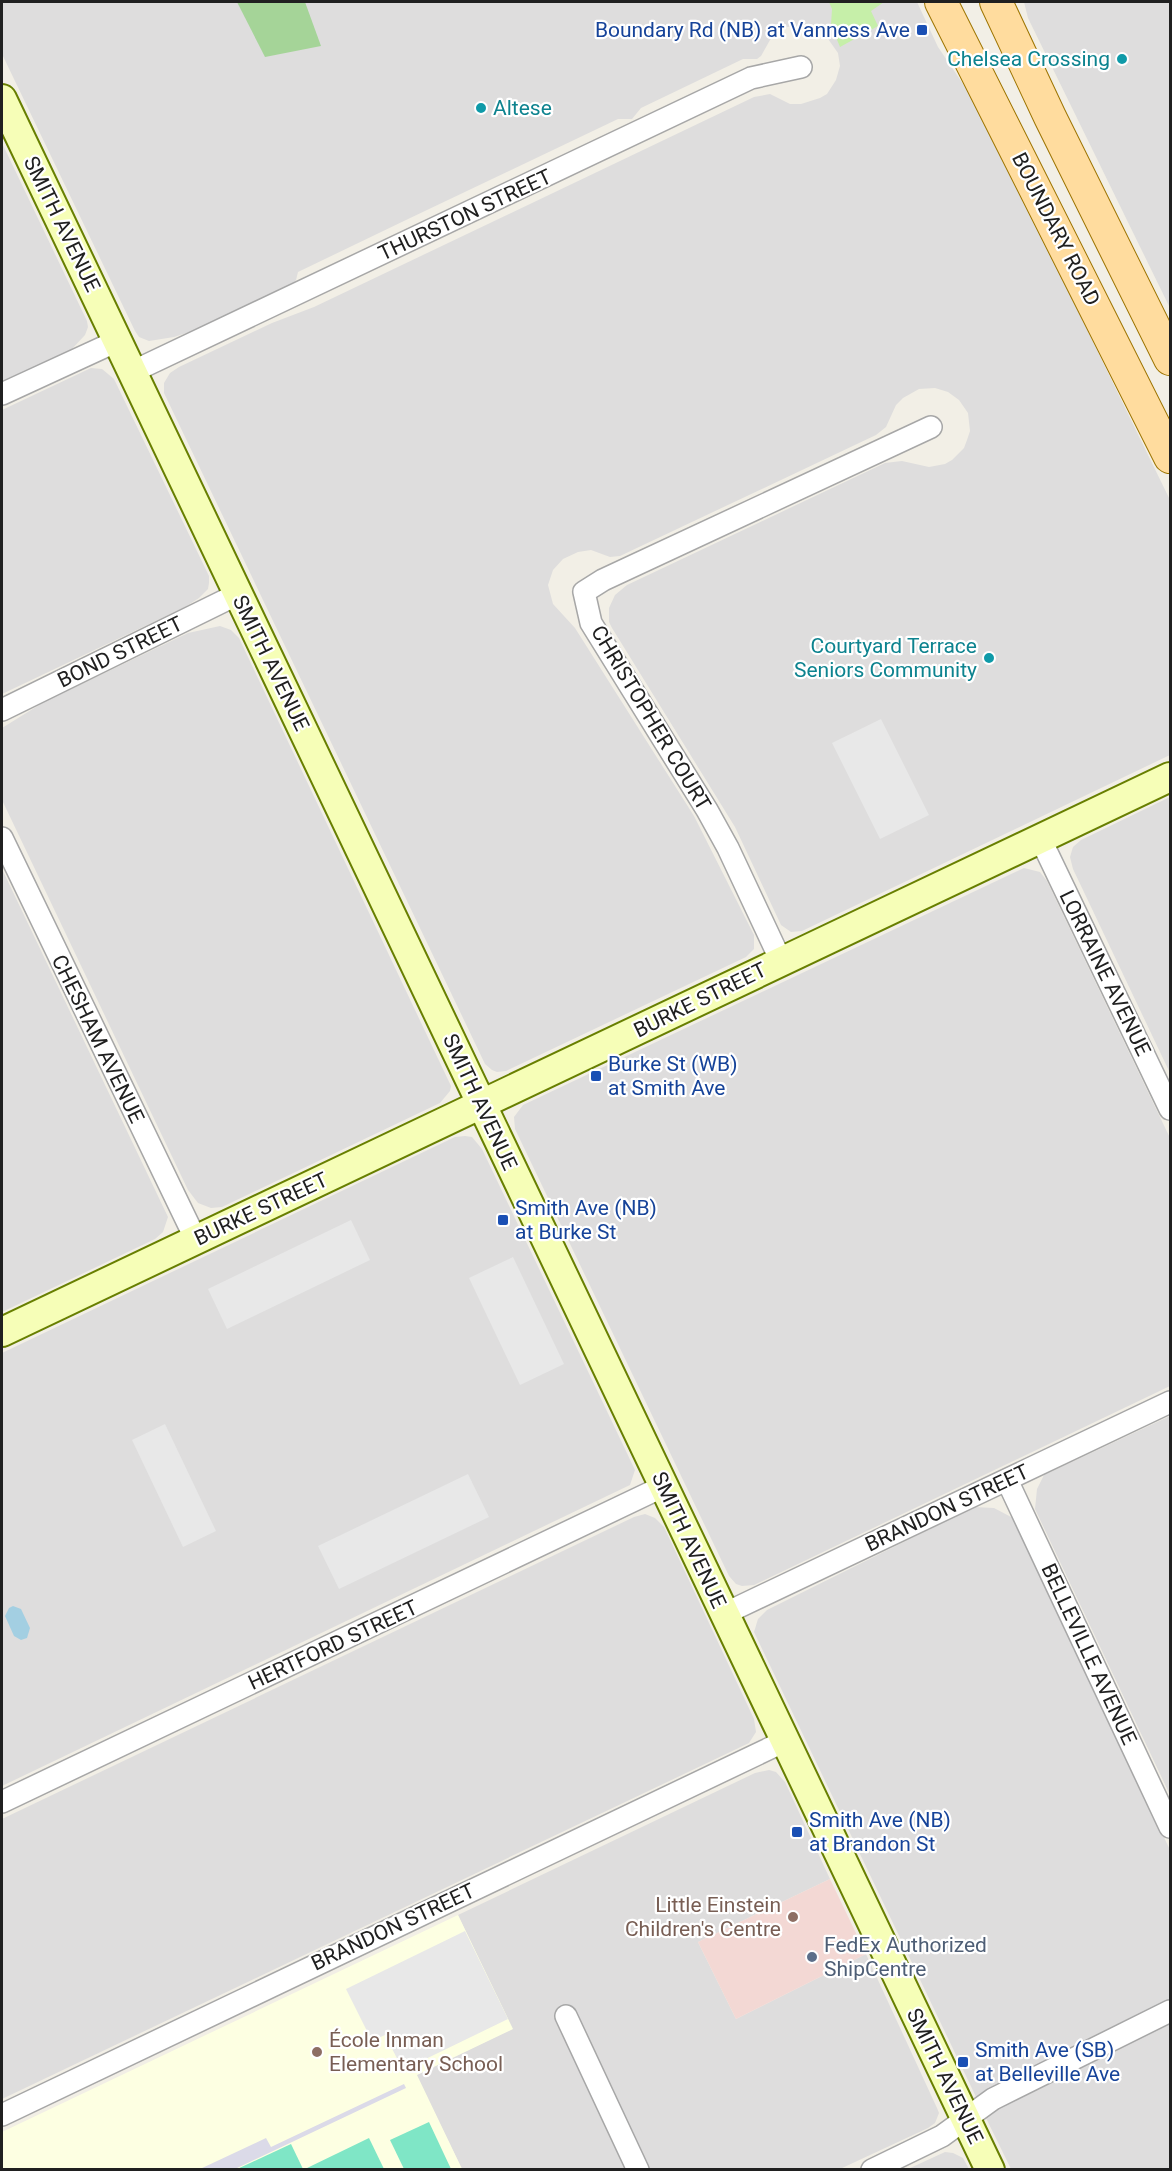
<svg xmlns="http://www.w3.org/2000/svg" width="1172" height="2171" viewBox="0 0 1172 2171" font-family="Roboto,sans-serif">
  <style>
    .residential { fill: #dedddd }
    .commercial { fill: #f3d8d4 }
    .education { fill: #fdffe2 }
    .grass { fill: #c6efa9 }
    .forest { fill: #a5d498 }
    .pitch { fill: #7fe6c6 }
    .parking { fill: #e8e8e8 }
    .plaza { fill: #dbdae8 }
    .water { fill: #a3cfe2 }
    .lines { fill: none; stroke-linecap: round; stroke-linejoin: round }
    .street-casing { stroke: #a7a7a7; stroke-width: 24 }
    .secondary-casing { stroke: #687f00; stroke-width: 32 }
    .primary-casing { stroke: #9d7400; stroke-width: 34 }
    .street { stroke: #fff; stroke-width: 21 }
    .secondary { stroke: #f6feb7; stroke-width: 28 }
    .primary { stroke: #ffdc9e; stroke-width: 32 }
    .transit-dot { fill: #1a4fb4; stroke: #fff; stroke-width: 2 }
    .culture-dot { fill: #0f9aa8; stroke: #fff; stroke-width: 2 }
    .education-dot { fill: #8d6e63; stroke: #fff; stroke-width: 2 }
    .service-dot { fill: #5c6f8a; stroke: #fff; stroke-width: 2 }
    .labels { text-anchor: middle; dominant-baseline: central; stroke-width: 4.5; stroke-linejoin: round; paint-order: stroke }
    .transit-label { font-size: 21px; fill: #164399; stroke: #fff; text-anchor: start }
    .culture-label { font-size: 21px; fill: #0d838f; stroke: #fff; text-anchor: end }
    .street-label { font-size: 21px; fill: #202020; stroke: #fff }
    .education-label { font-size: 21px; fill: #785e54; stroke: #fff; text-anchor: end }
    .service-label { font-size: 21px; fill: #4e5e75; stroke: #fff; text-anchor: start }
  </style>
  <rect width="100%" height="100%" fill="#f2efe6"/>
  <g class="residential">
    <path d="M 2,2 L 917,2 L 938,47 L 978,106 L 1170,500 L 1170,755 L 802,931 L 791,932 L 781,925 L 735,827 L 612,628 L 609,622 L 609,608 L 615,595 L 627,585 L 885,463 L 902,461 L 929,467 L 945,464 L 952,460 L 964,448 L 967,440 L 970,431 L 968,413 L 959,400 L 948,392 L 935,388 L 919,389 L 903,398 L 896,405 L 886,427 L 876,435 L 620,556 L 610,557 L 591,550 L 578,552 L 563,559 L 553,570 L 548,585 L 553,604 L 575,628 L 694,816 L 754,935 L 754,949 L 746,957 L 506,1071 L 497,1072 L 492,1070 L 485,1064 L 164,393 L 164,383 L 170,373 L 179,367 L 272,323 L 314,307 L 754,97 L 770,94 L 790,104 L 801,104 L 820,98 L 827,94 L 836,80 L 840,66 L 838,53 L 826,36 L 819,30 L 806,26 L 787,27 L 770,40 L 761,56 L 757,59 L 743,59 L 641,108 L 632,119 L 618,119 L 406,220 L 298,272 L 296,280 L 291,286 L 202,328 L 174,337 L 149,341 L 139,337 L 135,331 L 2,54 Z"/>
    <path d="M 1024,2 L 1170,2 L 1170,308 L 1028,18 Z"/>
    <path d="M 2,143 L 87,321 L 88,327 L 85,335 L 70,351 L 2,384 Z"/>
    <path d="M 91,368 L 102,369 L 114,379 L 209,576 L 209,583 L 208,589 L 199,598 L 185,607 L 2,694 L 2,410 Z"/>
    <path d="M 220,626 L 231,630 L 239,638 L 451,1086 L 450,1091 L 440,1103 L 222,1207 L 211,1208 L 198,1203 L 188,1190 L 2,800 L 2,728 L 44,702 L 188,633 Z"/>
    <path d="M 1170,797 L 1170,1073 L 1073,869 L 1070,857 L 1073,847 L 1081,840 Z"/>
    <path d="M 1024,868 L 1040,872 L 1047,881 L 1170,1138 L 1170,1386 L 754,1585 L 742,1586 L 736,1584 L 729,1576 L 515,1129 L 514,1117 L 523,1105 Z"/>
    <path d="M 2,869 L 168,1217 L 163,1232 L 155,1239 L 2,1312 Z"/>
    <path d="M 465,1136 L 472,1137 L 482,1149 L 635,1470 L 630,1485 L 2,1786 L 2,1353 L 455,1137 Z"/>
    <path d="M 1170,1416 L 1170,1415 L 1170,1795 L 1035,1509 L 1037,1489 L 1044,1475 Z"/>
    <path d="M 974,1507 L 994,1508 L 1013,1518 L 1170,1850 L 1170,2000 L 977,2099 L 754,1632 L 758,1619 L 767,1610 Z"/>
    <path d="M 645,1514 L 655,1518 L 664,1527 L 754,1719 L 756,1732 L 749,1743 L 2,2099 L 2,1819 L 634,1517 Z"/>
    <path d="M 769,1770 L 776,1772 L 785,1782 L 830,1879 L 698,1942 L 736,2019 L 866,1954 L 937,2108 L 939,2113 L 935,2123 L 928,2128 L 840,2169 L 650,2169 L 573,2007 L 554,2016 L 625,2169 L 462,2169 L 416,2075 L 512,2029 L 458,1915 L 755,1773 Z"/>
    <path d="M 1170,2024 L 1170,2168 L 1011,2169 L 984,2114 Z"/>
    <path d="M 945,2152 L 953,2153 L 963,2158 L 969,2169 L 908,2169 Z"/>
  </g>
  <path class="commercial" d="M 830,1879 L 866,1954 L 736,2019 L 698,1942 Z"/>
  <path class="education" d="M 458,1915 L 513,2029 L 417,2075 L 462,2169 L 2,2170 L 2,2132 Z"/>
  <path class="grass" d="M 829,2 L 884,2 L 871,11 L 878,26 L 840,47 L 831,25 L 832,9 Z"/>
  <path class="forest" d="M 237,2 L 305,2 L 321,46 L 265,57 Z"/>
  <g class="pitch">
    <path d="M 429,2122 L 451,2169 L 404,2169 L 390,2140 Z"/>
    <path d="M 369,2138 L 384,2169 L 305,2169 Z"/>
    <path d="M 291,2144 L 303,2169 L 235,2170 Z"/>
  </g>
  <g class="parking">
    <path d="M 881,719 L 929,815 L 880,839 L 832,743 Z"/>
    <path d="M 351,1220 L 370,1260 L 227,1329 L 208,1289 Z"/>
    <path d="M 513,1257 L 564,1364 L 520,1385 L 469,1278 Z"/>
    <path d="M 165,1424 L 216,1531 L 183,1547 L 132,1440 Z"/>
    <path d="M 468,1474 L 489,1517 L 339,1589 L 318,1546 Z"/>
    <path d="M 465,1931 L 508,2019 L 403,2070 L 385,2035 L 372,2041 L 346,1989 Z"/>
  </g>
  <path class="plaza" d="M 404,2084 L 406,2088 L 235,2169 L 200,2169 L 266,2138 L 271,2147 Z"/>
  <path class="water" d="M 13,1606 L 21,1609 L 30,1628 L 27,1638 L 21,1640 L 14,1636 L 5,1616 L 9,1608 Z"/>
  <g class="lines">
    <defs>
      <g id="street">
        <path d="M 132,372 L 751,78 L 801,67"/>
        <path d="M 2,394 L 117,341"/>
        <path d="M 2,710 L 238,594"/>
        <path d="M 2,838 L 196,1240"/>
        <path d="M 1040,838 L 1170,1109"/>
        <path d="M 781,961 L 728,848 L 707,810 L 591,623 L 584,592 L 603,580 L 931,427"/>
        <path d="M 1007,1480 L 1170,1827"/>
        <path d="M 724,1614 L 1170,1402"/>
        <path d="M 2,1802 L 664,1486"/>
        <path d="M 566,2016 L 638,2170"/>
        <path d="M 2,2115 L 785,1741"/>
        <path d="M 872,2170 L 942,2136 L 993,2099 L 1170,2011"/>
      </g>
      <g id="secondary">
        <path d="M 2,99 L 990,2170"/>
        <path d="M 2,1332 L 1170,777"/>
      </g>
      <g id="primary">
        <path d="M 941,2 L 1170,457"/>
        <path d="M 996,2 L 1050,117 L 1170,359"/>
      </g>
    </defs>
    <use href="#street" class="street-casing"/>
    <use href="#secondary" class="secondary-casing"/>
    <use href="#primary" class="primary-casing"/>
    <use href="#street" class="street"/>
    <use href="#secondary" class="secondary"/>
    <use href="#primary" class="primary"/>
  </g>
  <g class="transit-dot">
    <rect x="916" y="24" width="12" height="12" rx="3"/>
    <rect x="590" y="1070" width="12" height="12" rx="3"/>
    <rect x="497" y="1214" width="12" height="12" rx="3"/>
    <rect x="791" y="1826" width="12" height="12" rx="3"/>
    <rect x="957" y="2056" width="12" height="12" rx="3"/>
  </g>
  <g class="culture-dot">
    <circle cx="1122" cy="59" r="6"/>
    <circle cx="481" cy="108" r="6"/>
    <circle cx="989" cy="658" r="6"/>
  </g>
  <g class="education-dot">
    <circle cx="793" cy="1917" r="6"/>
    <circle cx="317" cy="2052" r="6"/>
  </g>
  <circle class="service-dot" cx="812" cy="1957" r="6"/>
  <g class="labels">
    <g class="transit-label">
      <text x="910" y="30" text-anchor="end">Boundary Rd (NB) at Vanness Ave</text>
      <text x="608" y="1064">Burke St (WB)<tspan x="608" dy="24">at Smith Ave</tspan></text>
      <text x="515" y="1208">Smith Ave (NB)<tspan x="515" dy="24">at Burke St</tspan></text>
      <text x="809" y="1820">Smith Ave (NB)<tspan x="809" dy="24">at Brandon St</tspan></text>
      <text x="975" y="2050">Smith Ave (SB)<tspan x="975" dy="24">at Belleville Ave</tspan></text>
    </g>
    <g class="culture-label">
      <text x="1110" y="59">Chelsea Crossing</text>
      <text x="493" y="108" text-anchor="start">Altese</text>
      <text x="977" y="646">Courtyard Terrace<tspan x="977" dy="24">Seniors Community</tspan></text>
    </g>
    <g class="street-label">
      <text transform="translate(465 215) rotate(-25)">THURSTON STREET</text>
      <text transform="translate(62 224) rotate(64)">SMITH AVENUE</text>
      <text transform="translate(1056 229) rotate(63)">BOUNDARY ROAD</text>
      <text transform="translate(120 652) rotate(-26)">BOND STREET</text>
      <text transform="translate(271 663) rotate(64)">SMITH AVENUE</text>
      <text transform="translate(651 718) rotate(59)">CHRISTOPHER COURT</text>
      <text transform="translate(1105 973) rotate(64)">LORRAINE AVENUE</text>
      <text transform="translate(700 1000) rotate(-26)">BURKE STREET</text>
      <text transform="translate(98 1039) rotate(64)">CHESHAM AVENUE</text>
      <text transform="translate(480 1102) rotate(65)">SMITH AVENUE</text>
      <text transform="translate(261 1209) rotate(-25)">BURKE STREET</text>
      <text transform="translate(947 1508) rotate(-25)">BRANDON STREET</text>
      <text transform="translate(689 1540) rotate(65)">SMITH AVENUE</text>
      <text transform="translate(333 1645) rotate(-25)">HERTFORD STREET</text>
      <text transform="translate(1089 1654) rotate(65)">BELLEVILLE AVENUE</text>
      <text transform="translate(393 1927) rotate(-25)">BRANDON STREET</text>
      <text transform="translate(945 2076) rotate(64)">SMITH AVENUE</text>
    </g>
    <g class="education-label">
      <text x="781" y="1905">Little Einstein<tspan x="781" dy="24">Children's Centre</tspan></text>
      <text x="329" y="2040" text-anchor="start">École Inman<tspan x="329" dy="24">Elementary School</tspan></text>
    </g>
    <g class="service-label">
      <text x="824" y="1945">FedEx Authorized<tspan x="824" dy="24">ShipCentre</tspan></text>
    </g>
  </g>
  <rect width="1172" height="2171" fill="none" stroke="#202020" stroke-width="6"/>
</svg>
